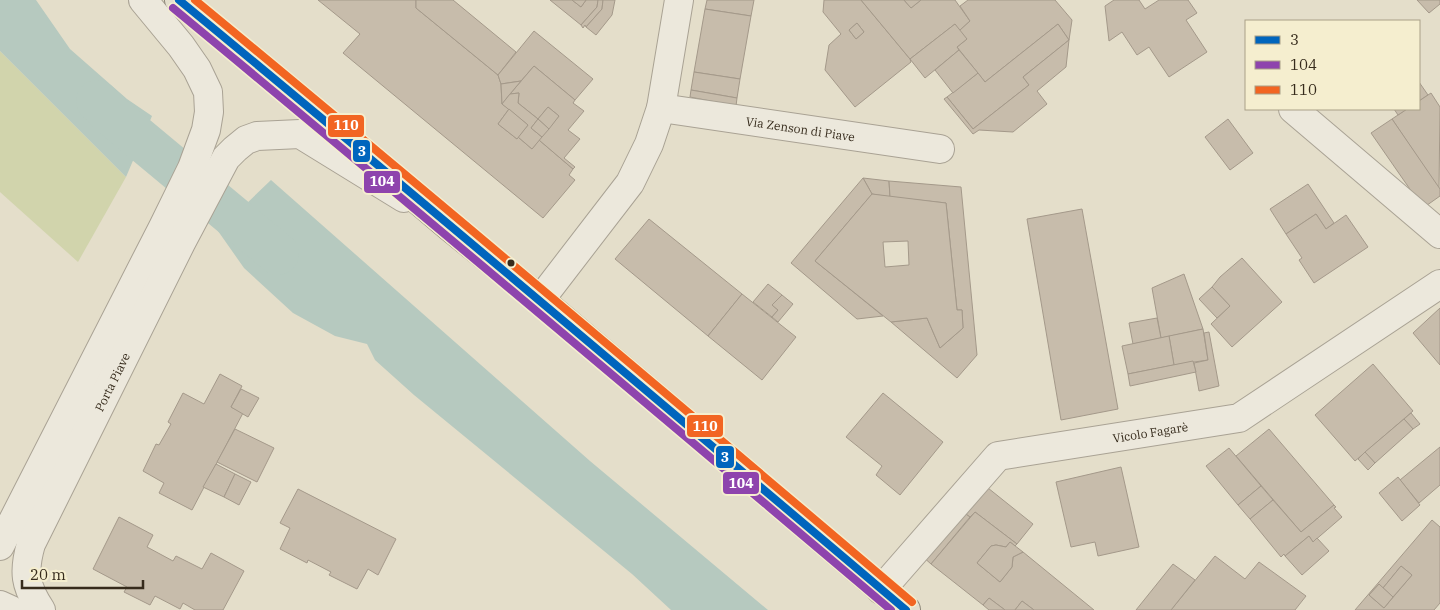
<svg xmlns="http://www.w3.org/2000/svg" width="1440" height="610" viewBox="0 0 1440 610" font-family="'IBM Plex Serif',serif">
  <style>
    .green { fill: #d1d4ac }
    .water { fill: #b6c9bf }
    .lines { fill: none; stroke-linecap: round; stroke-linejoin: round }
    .canal { stroke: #b6c9bf; stroke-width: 42 }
    .building { fill: #c7bcab; stroke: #a4998a; fill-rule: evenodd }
    .minor-casing { stroke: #a9a294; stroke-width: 30 }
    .major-casing { stroke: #8e887a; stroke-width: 30 }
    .minor { stroke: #ece8dc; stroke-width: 28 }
    .major { stroke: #e3decd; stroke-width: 28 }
    .bus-1-casing { stroke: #f5eecf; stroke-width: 11 }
    .bus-2-casing { stroke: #f5eecf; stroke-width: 11 }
    .bus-3-casing { stroke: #f5eecf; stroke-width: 11 }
    .bus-1 { stroke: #0065bd; stroke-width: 8 }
    .bus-2 { stroke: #8e44ad; stroke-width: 8 }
    .bus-3 { stroke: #f26522; stroke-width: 8 }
    .bus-dot { fill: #362b1c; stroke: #f5eecf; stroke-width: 2 }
    .labels { text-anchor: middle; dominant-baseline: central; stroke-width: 4; stroke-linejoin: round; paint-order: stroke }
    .street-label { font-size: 12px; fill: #362b1c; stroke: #f5eecf }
    .line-badge { stroke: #f5eecf; stroke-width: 2 }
    .badge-label { font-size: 14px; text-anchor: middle; font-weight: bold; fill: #fff }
  </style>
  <rect width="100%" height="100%" fill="#e4deca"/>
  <path class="green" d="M 0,51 L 126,177 L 78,262 L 0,192 Z"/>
  <g class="water">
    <path d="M 0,0 L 36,0 L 70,49 L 127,99 L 152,116 L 126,177 L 0,51 Z"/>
    <path d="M 271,180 L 590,461 L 768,610 L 671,610 L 632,574 L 414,395 L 375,360 L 367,344 L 335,336 L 293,313 L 244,268 L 218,231 Z"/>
  </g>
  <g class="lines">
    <path class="canal" d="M 97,101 L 117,120 L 278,254"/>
  </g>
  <g class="building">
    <path d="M 318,0 L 416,0 L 416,8 L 498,75 L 501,84 L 502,104 L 509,109 L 498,124 L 517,139 L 518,137 L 532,149 L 539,140 L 573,169 L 569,175 L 575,180 L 543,218 L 343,53 L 360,34 Z"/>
    <path d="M 416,0 L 453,0 L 516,52 L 498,75 L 416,8 Z"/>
    <path d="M 550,0 L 572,0 L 581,7 L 586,0 L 598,0 L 597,7 L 581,25 Z"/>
    <path d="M 572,0 L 586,0 L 581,7 Z"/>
    <path d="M 598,0 L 603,0 L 602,9 L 586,27 L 585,25 L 583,28 L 581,25 L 597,7 Z"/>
    <path d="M 603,0 L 615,0 L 612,15 L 596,35 L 586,27 L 602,9 Z"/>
    <path d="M 707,0 L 754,0 L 751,16 L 705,9 Z"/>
    <path d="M 824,0 L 861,0 L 910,59 L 911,62 L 855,107 L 825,70 L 829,45 L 841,34 L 823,12 ZM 857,23 L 864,32 L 856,39 L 849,30 Z"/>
    <path d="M 861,0 L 904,0 L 911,8 L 921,0 L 955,0 L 970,21 L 959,31 L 955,24 L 910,59 Z"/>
    <path d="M 904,0 L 921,0 L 911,8 Z"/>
    <path d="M 968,0 L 1055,0 L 1072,20 L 1069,40 L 1058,24 L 985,82 L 957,47 L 967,39 L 959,31 L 970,21 L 960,6 Z"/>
    <path d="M 1114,0 L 1139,0 L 1145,9 L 1159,0 L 1188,0 L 1197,13 L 1186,20 L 1207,52 L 1169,77 L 1149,47 L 1137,55 L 1122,32 L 1109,41 L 1105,6 Z"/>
    <path d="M 1417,0 L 1440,0 L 1440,4 L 1429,13 Z"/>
    <path d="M 705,9 L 751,16 L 740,79 L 694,72 Z"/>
    <path d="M 857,23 L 864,32 L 856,39 L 849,30 Z"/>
    <path d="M 955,24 L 967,39 L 957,47 L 959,50 L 925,78 L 910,59 Z"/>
    <path d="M 1058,24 L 1069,40 L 1023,77 L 1029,85 L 973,129 L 947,97 L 978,73 L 985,82 Z"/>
    <path d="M 534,31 L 593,79 L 575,100 L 534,66 L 521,81 L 501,84 L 498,75 Z"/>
    <path d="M 1069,40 L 1066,67 L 1037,91 L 1047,104 L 1013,132 L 979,130 L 973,134 L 944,99 L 947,97 L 973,129 L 1029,85 L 1023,77 Z"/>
    <path d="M 959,50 L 978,73 L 953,93 L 935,70 Z"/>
    <path d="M 534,66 L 575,100 L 573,103 L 584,111 L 568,130 L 580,139 L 564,158 L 575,167 L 573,169 L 539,140 L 559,116 L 548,107 L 538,119 L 518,103 L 519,93 L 510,94 Z"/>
    <path d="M 694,72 L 740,79 L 737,98 L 691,90 Z"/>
    <path d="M 521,81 L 510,94 L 502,104 L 501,84 Z"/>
    <path d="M 1419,82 L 1428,95 L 1419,101 Z"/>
    <path d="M 691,90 L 737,98 L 736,106 L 690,97 Z"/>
    <path d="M 519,93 L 518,103 L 538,119 L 531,128 L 542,137 L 532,149 L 518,137 L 528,125 L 502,104 L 510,94 Z"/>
    <path d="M 1431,93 L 1440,107 L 1439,189 L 1392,119 L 1407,109 L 1419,109 L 1419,101 Z"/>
    <path d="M 548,107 L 559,116 L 549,129 L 538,119 Z"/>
    <path d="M 509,109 L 528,125 L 517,139 L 498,124 Z"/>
    <path d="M 1394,109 L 1407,109 L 1398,115 Z"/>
    <path d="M 538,119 L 549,129 L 542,137 L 531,128 Z"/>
    <path d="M 1228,119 L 1253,153 L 1230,170 L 1205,137 Z"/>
    <path d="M 1392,119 L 1440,189 L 1440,196 L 1423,208 L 1371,133 Z"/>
    <path d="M 863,178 L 889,181 L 890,197 L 872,194 Z"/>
    <path d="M 863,178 L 872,194 L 815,261 L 883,316 L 857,319 L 791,263 Z"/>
    <path d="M 889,181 L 961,187 L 977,355 L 957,378 L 891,322 L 927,318 L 940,348 L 963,328 L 962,310 L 957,310 L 946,203 L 890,197 Z"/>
    <path d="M 1308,184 L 1334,223 L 1326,229 L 1316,214 L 1286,234 L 1270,209 Z"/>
    <path d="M 872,194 L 946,203 L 957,310 L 962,310 L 963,328 L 940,348 L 927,318 L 891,322 L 815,261 ZM 908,241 L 909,265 L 885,267 L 883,242 Z"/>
    <path d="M 1082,209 L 1118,409 L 1061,420 L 1027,219 Z"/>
    <path d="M 1316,214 L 1326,229 L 1346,215 L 1368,247 L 1314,283 L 1299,260 L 1302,258 L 1286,234 Z"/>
    <path d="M 649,219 L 742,294 L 708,336 L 615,259 Z"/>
    <path d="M 1242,258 L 1282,302 L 1232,347 L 1211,324 L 1230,306 L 1212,287 L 1220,277 Z"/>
    <path d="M 1184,274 L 1203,329 L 1161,338 L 1152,288 Z"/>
    <path d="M 768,284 L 782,295 L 772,305 L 778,310 L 772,317 L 753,302 Z"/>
    <path d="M 1212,287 L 1230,306 L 1217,318 L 1199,299 Z"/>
    <path d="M 742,294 L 796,337 L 762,380 L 708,336 Z"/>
    <path d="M 782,295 L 793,304 L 778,322 L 772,317 L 778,310 L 772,305 Z"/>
    <path d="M 1440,308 L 1440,365 L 1413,333 Z"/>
    <path d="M 1157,318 L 1161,338 L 1133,344 L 1129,323 Z"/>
    <path d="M 1203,329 L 1208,360 L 1174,365 L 1169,336 Z"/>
    <path d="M 1209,332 L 1219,386 L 1199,391 L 1194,363 L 1208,360 L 1204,333 Z"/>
    <path d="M 1169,336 L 1174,365 L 1128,374 L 1122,346 Z"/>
    <path d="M 1193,361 L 1196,372 L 1130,386 L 1128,374 Z"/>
    <path d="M 1373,364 L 1413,411 L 1355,461 L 1315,415 Z"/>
    <path d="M 220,374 L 242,386 L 231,407 L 243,413 L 192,510 L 159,493 L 164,483 L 143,471 L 156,444 L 159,445 L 171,424 L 168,422 L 183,393 L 204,404 Z"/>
    <path d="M 241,389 L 259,398 L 248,417 L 231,407 Z"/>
    <path d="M 883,393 L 943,442 L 900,495 L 876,475 L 882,466 L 846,437 Z"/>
    <path d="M 1411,413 L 1420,424 L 1413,429 L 1404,419 Z"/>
    <path d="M 1404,419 L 1413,429 L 1375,463 L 1365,452 Z"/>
    <path d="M 235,429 L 274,448 L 257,482 L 217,462 Z"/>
    <path d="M 1269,429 L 1334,505 L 1301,532 L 1236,456 Z"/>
    <path d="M 1440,447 L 1440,485 L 1419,503 L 1400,480 Z"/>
    <path d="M 1229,448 L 1261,486 L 1238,505 L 1206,466 Z"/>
    <path d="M 1365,452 L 1375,463 L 1368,470 L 1358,459 Z"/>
    <path d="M 216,464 L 235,474 L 224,497 L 203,487 Z"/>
    <path d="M 1121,467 L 1139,547 L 1098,556 L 1095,542 L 1071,547 L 1056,482 Z"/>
    <path d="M 235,474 L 251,482 L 239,505 L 224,497 Z"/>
    <path d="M 1398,477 L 1420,505 L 1402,521 L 1379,493 Z"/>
    <path d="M 1261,486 L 1273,500 L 1250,519 L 1238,505 Z"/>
    <path d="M 988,488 L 1033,524 L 1017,544 L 975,512 L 970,517 L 960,510 Z"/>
    <path d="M 298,489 L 396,539 L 378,575 L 368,569 L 357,589 L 329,575 L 331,572 L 308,560 L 307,563 L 280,549 L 290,528 L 280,523 Z"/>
    <path d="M 1273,500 L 1301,532 L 1334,505 L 1336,507 L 1334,508 L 1342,517 L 1313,542 L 1309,536 L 1285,556 L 1284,554 L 1281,557 L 1250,519 Z"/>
    <path d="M 960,510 L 970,517 L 931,564 L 922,556 Z"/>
    <path d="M 975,512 L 1017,544 L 1015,546 L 1010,542 L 1006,547 L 996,545 L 991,546 L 977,563 L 1000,582 L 1012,567 L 1013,557 L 1023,552 L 1094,610 L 1034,610 L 1022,601 L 1015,610 L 1005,610 L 989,598 L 983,605 L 931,564 Z"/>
    <path d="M 119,517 L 153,535 L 147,547 L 173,561 L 176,556 L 202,569 L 211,553 L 244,571 L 223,610 L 195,610 L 183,603 L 180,609 L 155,596 L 150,605 L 124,592 L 127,587 L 93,569 Z"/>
    <path d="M 1432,520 L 1440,527 L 1440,603 L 1434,610 L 1355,610 ZM 1401,566 L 1412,575 L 1384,608 L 1369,595 L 1379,584 L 1383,588 Z"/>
    <path d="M 1309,536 L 1313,542 L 1317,538 L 1329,551 L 1302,575 L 1285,556 Z"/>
    <path d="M 1010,542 L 1023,552 L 1013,557 L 1012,567 L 1000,582 L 977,563 L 991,546 L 996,545 L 1006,547 Z"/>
    <path d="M 1215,556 L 1245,579 L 1259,562 L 1306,596 L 1295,610 L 1171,610 Z"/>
    <path d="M 1173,564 L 1195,580 L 1171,610 L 1136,610 Z"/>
    <path d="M 1401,566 L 1412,575 L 1393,597 L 1383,588 Z"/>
    <path d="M 1379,584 L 1393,597 L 1384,608 L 1369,595 Z"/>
    <path d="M 989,598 L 1005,610 L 989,610 L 983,605 Z"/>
    <path d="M 1022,601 L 1034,610 L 1015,610 Z"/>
  </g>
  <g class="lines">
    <defs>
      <g id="minor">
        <path id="s1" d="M 661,108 L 940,149"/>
        <path d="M 1293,109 L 1440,234"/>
        <path d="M 540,300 L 630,183 L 649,144 L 661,108 L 679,0"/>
        <path d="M 0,546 L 163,227 L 192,168 L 206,130 L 209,112 L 208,92 L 197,69 L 181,46 L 143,0"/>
        <path id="s2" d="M 881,590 L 998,456 L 1239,418 L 1440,284"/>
        <path d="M 0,605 L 11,610"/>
        <path id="s3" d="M 41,610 C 25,586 23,572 31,544 L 181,243 L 226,158 L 235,149 L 246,140 L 257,136 L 300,134 L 404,198"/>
      </g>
      <path id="major" d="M 179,0 L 288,90 L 450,227 L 540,300 L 906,610"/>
    </defs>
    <use href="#minor" class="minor-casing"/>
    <use href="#major" class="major-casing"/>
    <use href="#minor" class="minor"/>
    <use href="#major" class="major"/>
    <defs>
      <path id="bus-1" d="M 179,0 C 423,201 665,406 906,610"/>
      <path id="bus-2" d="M 173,8 C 414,207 652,408 891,610"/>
      <path id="bus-3" d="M 195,0 C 436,199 674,400 912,602"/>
    </defs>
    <use href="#bus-1" class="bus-1-casing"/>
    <use href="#bus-2" class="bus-2-casing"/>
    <use href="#bus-3" class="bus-3-casing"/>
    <use href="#bus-1" class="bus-1"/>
    <use href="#bus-2" class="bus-2"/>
    <use href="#bus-3" class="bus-3"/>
  </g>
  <circle class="bus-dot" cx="511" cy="263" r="4.5"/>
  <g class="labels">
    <g class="street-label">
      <text stroke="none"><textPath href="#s1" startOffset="141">Via Zenson di Piave</textPath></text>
      <text stroke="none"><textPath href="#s3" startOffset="251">Porta Piave</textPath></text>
      <text stroke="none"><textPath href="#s2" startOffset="332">Vicolo Fagarè</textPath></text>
    </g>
  </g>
  <g class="line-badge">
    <rect x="327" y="114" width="38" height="24" rx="5" fill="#f26522"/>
    <rect x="352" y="139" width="19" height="24" rx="5" fill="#0065bd"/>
    <rect x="363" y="170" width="38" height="24" rx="5" fill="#8e44ad"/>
    <rect x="686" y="414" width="38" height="24" rx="5" fill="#f26522"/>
    <rect x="715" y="445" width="20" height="24" rx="5" fill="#0065bd"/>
    <rect x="722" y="471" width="38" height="24" rx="5" fill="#8e44ad"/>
  </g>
  <g class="badge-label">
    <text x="346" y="130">110</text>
    <text x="362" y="156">3</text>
    <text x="382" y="186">104</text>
    <text x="705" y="431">110</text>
    <text x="725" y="462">3</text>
    <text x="741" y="488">104</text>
  </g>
  <rect x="1245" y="20" width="175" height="90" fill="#f5eecf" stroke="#a9a087"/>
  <rect x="1255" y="36" width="25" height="8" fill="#0065bd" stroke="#a9a087"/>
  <text x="1290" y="45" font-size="15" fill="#362b1c">3</text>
  <rect x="1255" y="61" width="25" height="8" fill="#8e44ad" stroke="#a9a087"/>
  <text x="1290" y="70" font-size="15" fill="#362b1c">104</text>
  <rect x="1255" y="86" width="25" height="8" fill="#f26522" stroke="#a9a087"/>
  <text x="1290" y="95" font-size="15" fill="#362b1c">110</text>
  <path d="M22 580v8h121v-8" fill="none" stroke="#362b1c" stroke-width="2.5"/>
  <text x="30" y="580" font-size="15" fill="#362b1c" stroke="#f5eecf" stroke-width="4" paint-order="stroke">20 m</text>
</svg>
